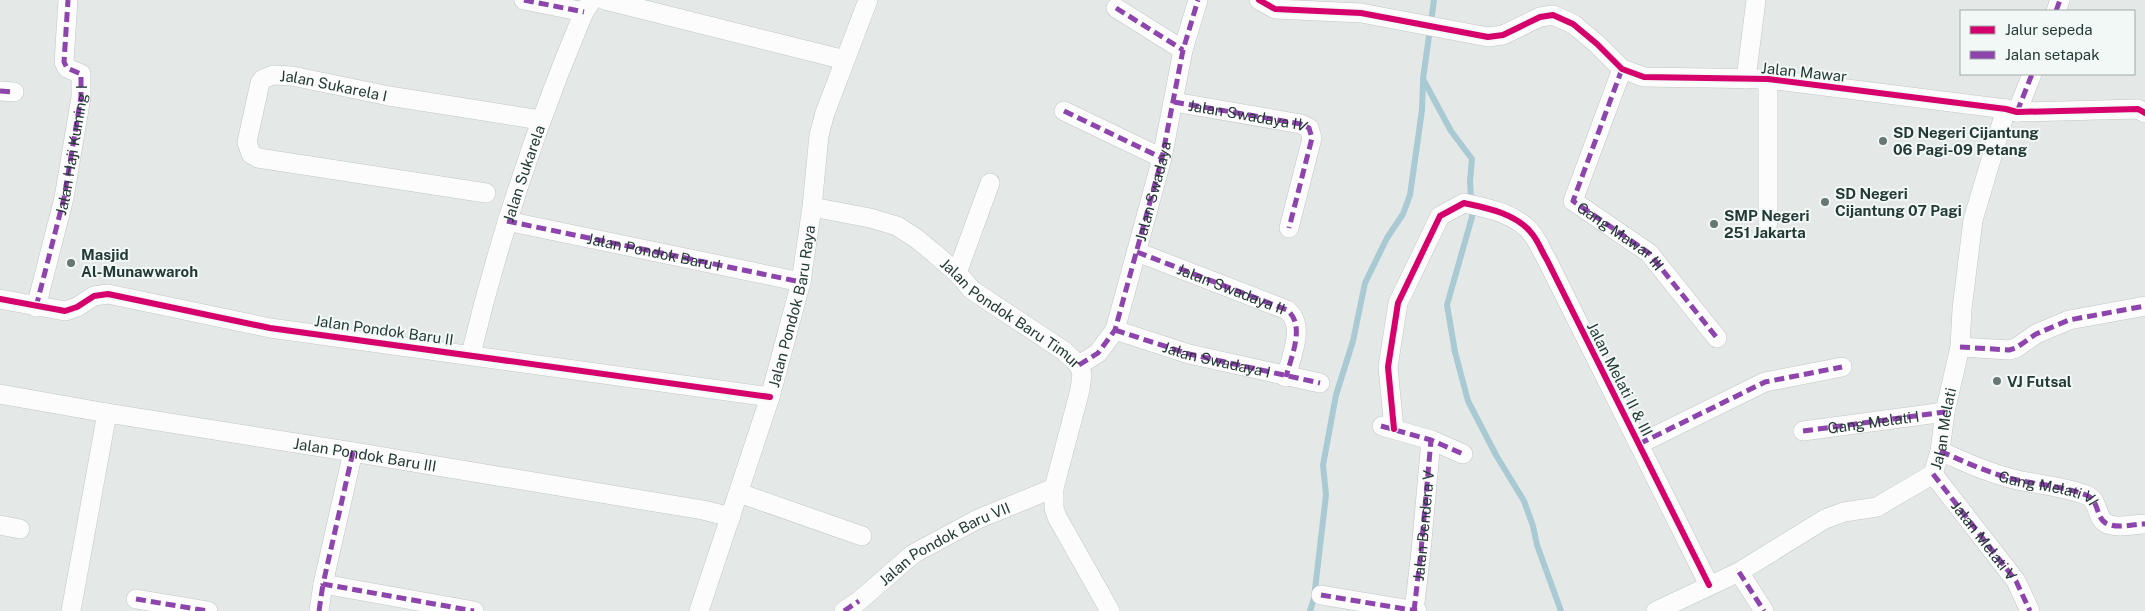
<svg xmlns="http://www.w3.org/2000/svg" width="2145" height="611" viewBox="0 0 2145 611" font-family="'Public Sans',sans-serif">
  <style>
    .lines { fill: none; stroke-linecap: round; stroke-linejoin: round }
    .stream { stroke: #a9c9d3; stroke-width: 6 }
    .street-casing { stroke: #c1c6c4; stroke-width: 20 }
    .street { stroke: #fbfcfb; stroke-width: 19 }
    .quiet { stroke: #8e44ad; stroke-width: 5; stroke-dasharray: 10 5; stroke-linecap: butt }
    .cycleway-casing { stroke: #f2f8f6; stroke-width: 9 }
    .cycleway { stroke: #d6006c; stroke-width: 6 }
    .poi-dot { fill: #677774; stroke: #f2f8f6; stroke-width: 2 }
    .labels { text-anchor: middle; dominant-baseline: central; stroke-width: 4; stroke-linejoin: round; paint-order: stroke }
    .street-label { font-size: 15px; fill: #243a36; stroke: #f2f8f6 }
    .poi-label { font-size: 15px; font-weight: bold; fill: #243a36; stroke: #f2f8f6; text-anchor: start }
  </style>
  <rect width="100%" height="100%" fill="#e4e9e7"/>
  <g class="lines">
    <g class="stream">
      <path d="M 1434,0 L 1423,79 L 1451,131 L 1472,159 L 1470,181 L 1472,217 L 1447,305 L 1455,352 L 1468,401 L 1496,455 L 1524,501 L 1533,526 L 1537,545 L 1561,611"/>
      <path d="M 1310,611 L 1314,598 L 1326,495 L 1323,465 L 1336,395 L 1353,341 L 1365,283 L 1387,238 L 1403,214 L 1410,195 L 1422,110 L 1423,81"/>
    </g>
    <defs>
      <g id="street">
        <path d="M 524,0 L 584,12"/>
        <path d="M 605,0 L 845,60"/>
        <path d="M 1259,0 L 1275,9 L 1361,13 L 1488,37 L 1503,35 L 1540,17 L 1553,15 L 1573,24 L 1597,44 L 1622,69 L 1644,77 L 1768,79 L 2006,109 L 2017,112 L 2138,109 L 2145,113"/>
        <path d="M 1116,8 L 1183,50"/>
        <path d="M 2056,11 L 2060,0"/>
        <path d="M 1622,69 L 1573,201 L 1649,253 L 1717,338"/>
        <path d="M 1746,79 L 1756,0"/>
        <path d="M 1768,79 L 1768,222"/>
        <path d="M 0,91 L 14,92"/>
        <path id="s1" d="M 1174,102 L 1301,124 L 1309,128 L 1312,138 L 1289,228"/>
        <path d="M 1064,111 L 1162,158"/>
        <path d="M 2017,112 L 2032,74"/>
        <path id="s2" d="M 486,193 L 258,158 L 251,154 L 247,142 L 260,83 L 263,79 L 273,75 L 292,76 L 389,96 L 540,120"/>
        <path id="s3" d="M 812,207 L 870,218 L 897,226 L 917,239 L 934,253 L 957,273 L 972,290 L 1064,351 L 1079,365 L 1082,374 L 1080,390 L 1054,488 L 1054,508 L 1057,517 L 1110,611"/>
        <path d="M 507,221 L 801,282"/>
        <path id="s4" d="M 1137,252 L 1287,310 C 1306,325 1291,357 1286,377"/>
        <path d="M 957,273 L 990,183"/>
        <path d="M 0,299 L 65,311 L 77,307 L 94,296 L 108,294 L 270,328 L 770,397"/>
        <path d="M 36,307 L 64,198 L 81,97 L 81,74 L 67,68 L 64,62 L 68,0"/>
        <path id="s5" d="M 1115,330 L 1189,354 L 1320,383"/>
        <path d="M 1960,347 L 2009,350 L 2016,348 L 2036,334 L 2069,320 L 2145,306"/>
        <path id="s6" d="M 471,354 C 499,237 537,123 584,12 L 592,0"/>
        <path id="s7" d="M 1079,365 L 1098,353 L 1115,330 L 1162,158 L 1183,50 L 1198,0"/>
        <path id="s8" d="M 0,394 L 107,413 L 353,452 L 703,510 L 731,517"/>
        <path d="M 1382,426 L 1431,440 L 1463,454"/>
        <path d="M 1394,429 L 1388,367 L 1398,303 L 1440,216 L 1464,203 C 1488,208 1518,214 1533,235 C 1539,243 1542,252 1547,260 L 1709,585"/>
        <path d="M 1803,431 L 1945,412"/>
        <path d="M 1639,444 L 1765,382 L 1842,367"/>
        <path d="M 1940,451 C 1967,463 1993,475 2022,481 C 2044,485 2065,487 2086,495 C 2101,500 2094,522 2111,525 C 2121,528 2134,524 2145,524"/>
        <path d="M 353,452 L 323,584 L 474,611"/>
        <path d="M 1933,474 L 2016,581 L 2030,611"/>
        <path d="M 739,493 L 862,536"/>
        <path d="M 0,525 L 20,529"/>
        <path d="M 1739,572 L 1764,611"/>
        <path d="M 1321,595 L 1417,611"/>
        <path d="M 136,599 L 208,611"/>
        <path d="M 71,611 L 107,413"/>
        <path d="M 319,611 L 323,584"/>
        <path id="s9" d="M 699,611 L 770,397 L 801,282 L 812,207 L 819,135 L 825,113 L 868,0"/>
        <path id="s10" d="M 844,611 L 859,601 L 913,554 L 978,519 L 1054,488"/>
        <path id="s11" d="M 1414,611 L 1421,551 L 1431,440"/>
        <path id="s12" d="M 1656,611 L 1739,572 L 1825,519 L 1844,512 L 1877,507 L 1933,474 L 1940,451 L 1945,412 L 1960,347 L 1962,309 L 1973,220 L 2006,109"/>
      </g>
    </defs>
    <use href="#street" class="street-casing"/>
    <use href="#street" class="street"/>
    <g class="quiet">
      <path d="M 524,0 L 584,12"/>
      <path d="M 1116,8 L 1183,50"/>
      <path d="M 2056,11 L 2060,0"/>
      <path id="s13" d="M 1622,69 L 1573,201 L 1649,253 L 1717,338"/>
      <path d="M 0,91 L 14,92"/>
      <path d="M 1174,102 L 1301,124 L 1309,128 L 1312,138 L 1289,228"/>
      <path d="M 1064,111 L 1162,158"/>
      <path d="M 2017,112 L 2032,74"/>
      <path id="s14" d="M 507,221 L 801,282"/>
      <path d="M 1137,252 L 1287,310 C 1306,325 1291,357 1286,377"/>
      <path id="s15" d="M 36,307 L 64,198 L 81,97 L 81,74 L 67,68 L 64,62 L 68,0"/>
      <path d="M 1115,330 L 1189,354 L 1320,383"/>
      <path d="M 1960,347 L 2009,350 L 2016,348 L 2036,334 L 2069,320 L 2145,306"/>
      <path d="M 1079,365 L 1098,353 L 1115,330 L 1162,158 L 1183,50 L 1198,0"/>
      <path d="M 1381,426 L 1431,440 L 1463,454"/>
      <path id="s16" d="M 1803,431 L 1945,412"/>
      <path d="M 1639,444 L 1765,382 L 1842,367"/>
      <path id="s17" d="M 1940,451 C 1967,463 1993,475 2022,481 C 2044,485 2065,487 2086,495 C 2101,500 2094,522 2111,525 C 2121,528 2134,524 2145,524"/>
      <path d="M 353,452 L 323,584 L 474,611"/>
      <path id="s18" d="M 1933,474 L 2016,581 L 2030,611"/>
      <path d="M 1739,572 L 1764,611"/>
      <path d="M 1321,595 L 1417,611"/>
      <path d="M 136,599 L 208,611"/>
      <path d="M 319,611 L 323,584"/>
      <path d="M 844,611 L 859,601"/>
      <path d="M 1414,611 L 1421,551 L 1431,440"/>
    </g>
    <defs>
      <g id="cycleway">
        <path d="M 1259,0 L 1275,9 L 1361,13 L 1488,37 L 1503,35 L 1540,17 L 1553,15 L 1573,24 L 1597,44 L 1622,69 L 1644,77 L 1768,79 L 2006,109 L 2017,112 L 2138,109 L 2145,113"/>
        <path d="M 0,299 L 65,311 L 77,307 L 94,296 L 108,294 L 270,328 L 770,397"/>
        <path d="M 1394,429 L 1388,367 L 1398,303 L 1440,216 L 1464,203 C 1488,208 1518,214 1533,235 C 1539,243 1542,252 1547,260 L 1709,585"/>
      </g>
    </defs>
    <use href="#cycleway" class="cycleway-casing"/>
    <use href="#cycleway" class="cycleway"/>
  </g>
  <g class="poi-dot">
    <circle cx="1883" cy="141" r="5"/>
    <circle cx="1825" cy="202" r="5"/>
    <circle cx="1714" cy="224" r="5"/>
    <circle cx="71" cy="263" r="5"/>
    <circle cx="1997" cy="381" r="5"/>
  </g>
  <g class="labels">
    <g class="street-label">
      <text transform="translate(1804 72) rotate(6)">Jalan Mawar</text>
      <text stroke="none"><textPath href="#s2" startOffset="389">Jalan Sukarela I</textPath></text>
      <text stroke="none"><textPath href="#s1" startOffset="75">Jalan Swadaya IV</textPath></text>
      <text stroke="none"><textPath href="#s15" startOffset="161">Jalan Haji Kuming I</textPath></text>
      <text stroke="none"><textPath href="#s6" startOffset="188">Jalan Sukarela</textPath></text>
      <text stroke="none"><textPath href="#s7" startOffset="195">Jalan Swadaya</textPath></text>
      <text stroke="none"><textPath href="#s13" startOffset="200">Gang Mawar III</textPath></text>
      <text stroke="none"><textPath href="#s14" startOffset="150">Jalan Pondok Baru I</textPath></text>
      <text stroke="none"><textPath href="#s4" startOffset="101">Jalan Swadaya II</textPath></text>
      <text stroke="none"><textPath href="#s9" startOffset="319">Jalan Pondok Baru Raya</textPath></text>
      <text stroke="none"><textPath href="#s3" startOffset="231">Jalan Pondok Baru Timur</textPath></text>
      <text transform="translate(384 330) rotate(8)">Jalan Pondok Baru II</text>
      <text stroke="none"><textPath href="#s5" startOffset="106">Jalan Swadaya I</textPath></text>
      <text transform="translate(1620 379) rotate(63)">Jalan Melati II &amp; III</text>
      <text stroke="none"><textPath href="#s16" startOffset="71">Gang Melati I</textPath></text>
      <text stroke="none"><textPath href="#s12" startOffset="358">Jalan Melati</textPath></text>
      <text stroke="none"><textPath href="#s8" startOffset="370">Jalan Pondok Baru III</textPath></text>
      <text stroke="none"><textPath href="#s17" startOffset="115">Gang Melati VI</textPath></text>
      <text stroke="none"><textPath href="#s11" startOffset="86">Jalan Bendera V</textPath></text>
      <text stroke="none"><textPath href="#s18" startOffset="84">Jalan Melati V</textPath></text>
      <text stroke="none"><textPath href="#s10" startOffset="122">Jalan Pondok Baru VII</textPath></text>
    </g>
    <g class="poi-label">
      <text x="1893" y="132">SD Negeri Cijantung<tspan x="1893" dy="17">06 Pagi-09 Petang</tspan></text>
      <text x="1835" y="193">SD Negeri<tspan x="1835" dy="17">Cijantung 07 Pagi</tspan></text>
      <text x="1724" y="215">SMP Negeri<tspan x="1724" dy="17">251 Jakarta</tspan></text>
      <text x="81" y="254">Masjid<tspan x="81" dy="17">Al-Munawwaroh</tspan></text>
      <text x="2007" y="381">VJ Futsal</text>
    </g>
  </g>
  <rect x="1960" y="10" width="175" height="65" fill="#f2f8f6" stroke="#a0aca9"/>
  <rect x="1970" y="26" width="25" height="8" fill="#d6006c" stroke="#a0aca9"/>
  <text x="2005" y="35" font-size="15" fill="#243a36">Jalur sepeda</text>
  <rect x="1970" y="51" width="25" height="8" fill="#8e44ad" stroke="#a0aca9"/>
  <text x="2005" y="60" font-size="15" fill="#243a36">Jalan setapak</text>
</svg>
